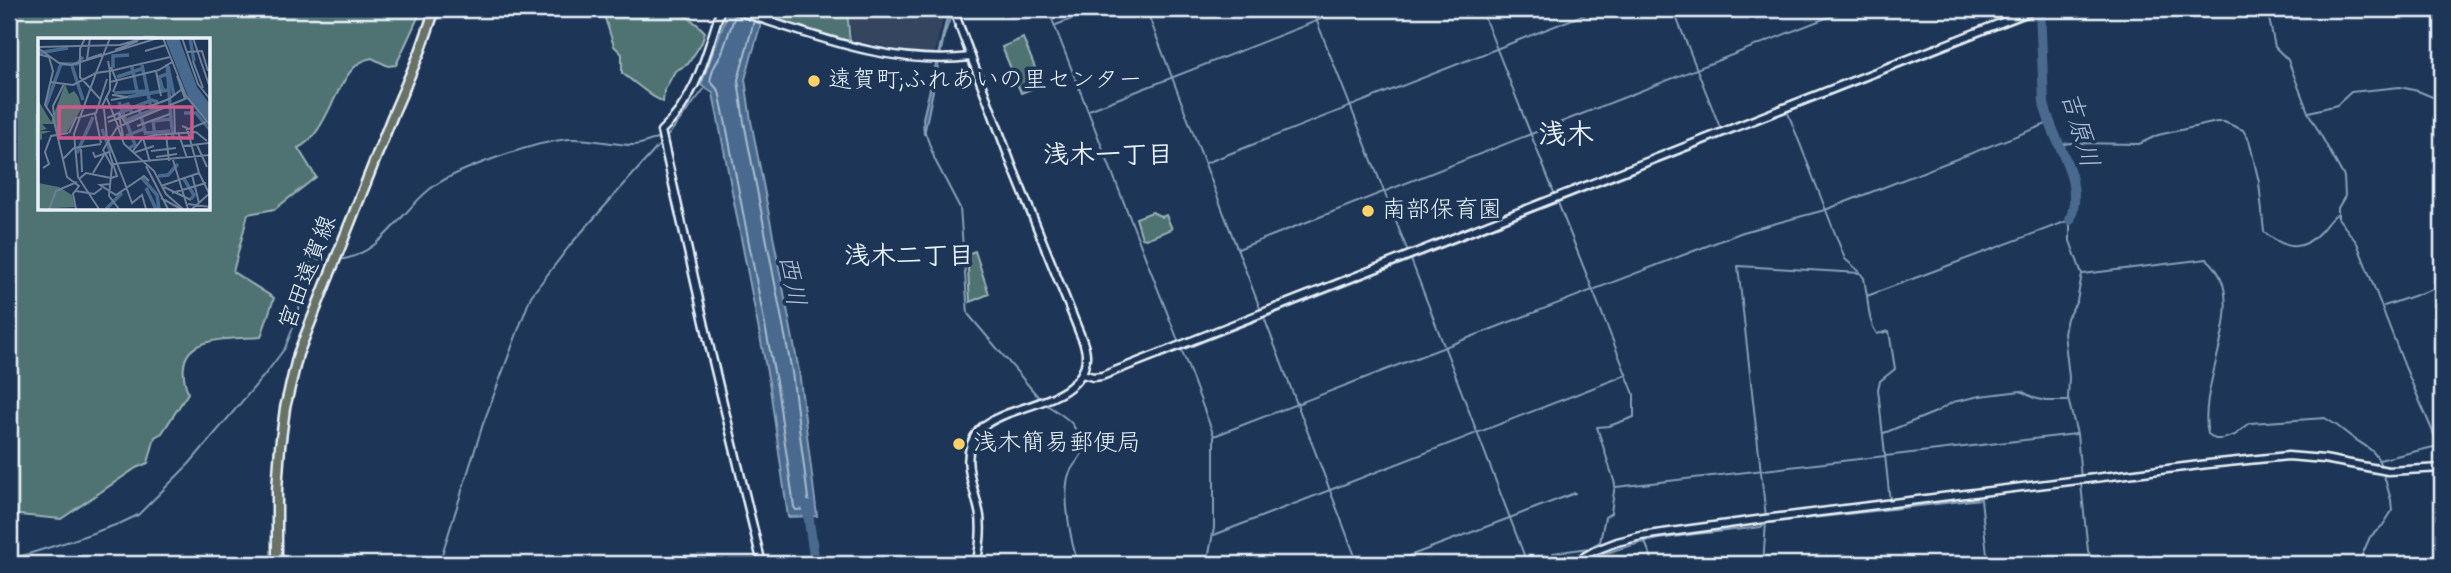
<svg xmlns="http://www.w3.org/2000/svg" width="2451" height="573" viewBox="0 0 2451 573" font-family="'Indie Flower','Klee One',sans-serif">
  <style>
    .built { fill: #34455f }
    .green { fill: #507373; stroke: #9cb2b6; stroke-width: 2; fill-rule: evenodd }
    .water { fill: #486a8e; stroke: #88a0b8; stroke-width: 2 }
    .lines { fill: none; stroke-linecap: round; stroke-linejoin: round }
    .shore { stroke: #a8bbce; stroke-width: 2 }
    .stream { stroke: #88a0b8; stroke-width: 2 }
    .river { stroke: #486a8e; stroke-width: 10 }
    .minor-casing { stroke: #e8f1f8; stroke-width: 11 }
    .major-casing { stroke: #e8f1f8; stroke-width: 13 }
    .minor { stroke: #1d3557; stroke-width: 6 }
    .major { stroke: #697266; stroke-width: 8 }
    .poi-dot { fill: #ffd166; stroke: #1d3557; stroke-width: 2.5 }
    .labels { text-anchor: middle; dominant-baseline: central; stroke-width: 7; stroke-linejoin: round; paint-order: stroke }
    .poi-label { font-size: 24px; fill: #e8f1f8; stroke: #1d3557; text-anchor: start }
    .street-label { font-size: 24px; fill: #e8f1f8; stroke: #1d3557 }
    .water-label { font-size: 26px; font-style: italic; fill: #b0c2d3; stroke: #1d3557 }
    .neighbourhood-label { font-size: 26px; font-weight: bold; fill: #e8f1f8; stroke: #1d3557 }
    .quarter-label { font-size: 28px; font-weight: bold; fill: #e8f1f8; stroke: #1d3557 }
    .inset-river { fill: none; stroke: #486a8e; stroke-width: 3.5 }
    .inset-road { fill: none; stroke: #6e8097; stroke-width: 2 }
    .view { fill: #cd598a; fill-opacity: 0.15; stroke: #cd598a; stroke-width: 3.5 }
    .inset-edge { fill: none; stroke: #e8f1f8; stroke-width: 3.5 }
  </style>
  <rect width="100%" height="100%" fill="#1d3557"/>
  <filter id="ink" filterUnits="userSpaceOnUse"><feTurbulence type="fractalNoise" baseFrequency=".0143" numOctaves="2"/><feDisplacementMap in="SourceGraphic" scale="14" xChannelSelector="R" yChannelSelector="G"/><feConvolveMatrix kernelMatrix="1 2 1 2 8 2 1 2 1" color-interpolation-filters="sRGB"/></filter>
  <g filter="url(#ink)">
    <path class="built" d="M 848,9 L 945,9 L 934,57 L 852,40 Z"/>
    <g class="green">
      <path d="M 9,9 L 394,9 L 421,11 L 396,65 L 388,66 L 372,58 C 336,63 332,133 298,148 L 316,177 L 275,209 L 248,214 L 233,272 L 274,298 L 261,337 C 220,340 168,334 188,393 L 162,433 L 155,437 L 148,463 L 136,468 L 61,519 L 9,514 ZM 208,40 L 208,208 L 40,208 L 40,40 Z"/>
      <path d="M 602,9 L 671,9 C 685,14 695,21 705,32 L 702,42 L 688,64 L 675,71 L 664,91 L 663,102 L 652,96 L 622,73 L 622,54 L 614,46 Z"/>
      <path d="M 777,9 L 847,9 L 850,43 L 775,19 Z"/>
      <path d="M 1023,38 L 1042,85 L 1021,93 L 1002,47 Z"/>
      <path d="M 1152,212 L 1162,217 L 1166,215 L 1172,229 L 1146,239 L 1142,238 L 1136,218 Z"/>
      <path d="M 975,251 L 989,294 L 970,302 L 967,254 Z"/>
    </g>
    <g class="water">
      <path d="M 729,9 L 765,9 L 745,79 L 751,121 L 799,371 L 817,516 L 788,517 L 770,388 L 713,93 L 701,85 Z"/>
      <path d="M 949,9 L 953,9 L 944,36 L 924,135 L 923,118 Z"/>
    </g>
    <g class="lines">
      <path class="shore" d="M 735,15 L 722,53 L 713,69 L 710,81 L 719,91 L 725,120 L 777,387 L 794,507 L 796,510 L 806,509 L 809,506 L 792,372 L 744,122 L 738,80 L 754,21"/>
      <g class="stream">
        <path d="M 1048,9 L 1179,343"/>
        <path d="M 1146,9 L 1261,311"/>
        <path d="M 1312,9 L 1408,252"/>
        <path d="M 1481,9 L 1634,394 L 1634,417 L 1609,426 L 1597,427 L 1615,484 L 1611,513 L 1605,517 L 1600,542 L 1589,548 L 1553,553 L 1558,564"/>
        <path d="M 1673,9 L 1721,130"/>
        <path d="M 2267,9 L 2275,47 L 2288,60 L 2308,112 L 2344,177 L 2345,196 L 2338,208 L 2338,218 L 2357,243 L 2405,367 L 2442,453"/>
        <path d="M 1056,25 L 1097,9"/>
        <path d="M 1089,110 L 1347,9"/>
        <path d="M 2309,112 L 2337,105 L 2351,92 L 2400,87 L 2418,91 L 2442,101"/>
        <path d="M 1788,113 L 1845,259 L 1860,272"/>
        <path d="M 925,132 L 935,160 L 960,208 L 968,314 L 1040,399"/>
        <path d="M 666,138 L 705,88"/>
        <path d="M 2059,145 L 2070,143 L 2139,144 L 2158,135 L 2217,122 L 2224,122 L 2243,130 L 2249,140 L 2259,182 L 2264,232 C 2285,248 2300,254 2320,232 C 2326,226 2329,219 2336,215"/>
        <path d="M 1206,163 L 1598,9"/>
        <path d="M 1238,249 L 1849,9"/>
        <path d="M 1410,257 L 1526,560"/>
        <path d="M 340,260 C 382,253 399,214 430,189 C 455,169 538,141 570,139 C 592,138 612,145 634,145 C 643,145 650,139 659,139"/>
        <path d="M 2083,274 L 2207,259 C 2254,299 2196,382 2208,434 L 2215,439 L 2222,439 L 2235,435 L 2250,423 L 2325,418 C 2334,423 2341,428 2349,435 C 2363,446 2376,448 2381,467"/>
        <path d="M 1867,296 C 1869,310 1869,323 1877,334 L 1889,331 L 1895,369 L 1880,381 L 1878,389 L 1890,502"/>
        <path d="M 2384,306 L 2442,286"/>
        <path d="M 1265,320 L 1358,564"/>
        <path d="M 1182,350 L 2039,13"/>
        <path d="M 1182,351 L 1214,436 L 1214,528 L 1207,564"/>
        <path d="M 1044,403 C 1070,421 1076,419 1082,453 C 1079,460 1073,465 1070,472 C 1061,490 1071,546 1079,564"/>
        <path d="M 1884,433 L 1936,412 L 1953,402 L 1980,396 L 2021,391 L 2034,398 L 2046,401 L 2067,401"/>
        <path d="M 1214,436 L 1743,232 L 1825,210 L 2049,123"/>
        <path d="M 2379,460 L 2442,445"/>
        <path d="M 2081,484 L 2088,551 L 2095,564"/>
        <path d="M 1616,487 L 2076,434"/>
        <path d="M 1766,517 L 1738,266 L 1860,273 L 1864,278 L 1867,296 L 2070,220 L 2070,241 L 2082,274 L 2077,301 L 2067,318 L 2064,333 L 2069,377 L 2068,399 L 2077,434 L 2081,478"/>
        <path d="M 1214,535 L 1626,375"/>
        <path d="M 1645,542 L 1654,564"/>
        <path d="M 1593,559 C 1644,535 1705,534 1761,527 L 1767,523 L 1981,499 L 1988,564"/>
        <path d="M 9,560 L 73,540 L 121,523 L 138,515 L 189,464 L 267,372 L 285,348 L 298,315 L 306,271 L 309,263 L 315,259 L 331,260"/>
        <path d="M 439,564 L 483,424 L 531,296 L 571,244 L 662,142"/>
        <path d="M 1388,564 L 1575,493"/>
        <path d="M 1763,564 L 1766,522"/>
        <path d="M 2358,564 L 2370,537 L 2383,525 L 2392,511 L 2391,500 L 2383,472"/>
      </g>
      <g class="river">
        <path d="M 2040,9 L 2044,103 C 2052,142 2086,179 2070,220"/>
        <path d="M 807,506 L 815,564"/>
      </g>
      <defs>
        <g id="minor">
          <path d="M 721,9 C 706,53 697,99 661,131 L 711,353 L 762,564"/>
          <path d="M 731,9 C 808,33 888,67 971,57"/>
          <path d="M 953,9 L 1011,163 L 1078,329 C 1081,337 1086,346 1086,355 C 1087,394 1035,403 1006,414 C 997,418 986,422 979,430 C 957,457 975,487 980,516 C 982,533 980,548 976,564"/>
          <path d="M 770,21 L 773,9"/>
          <path d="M 1082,374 L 1093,377 L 1102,376 L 2036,9"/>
          <path d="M 1572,564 L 1594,551 L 1617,542 L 1641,536 L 1764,519 L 2208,464 L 2288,456 L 2324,459 L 2388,471 L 2442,468"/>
        </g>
        <path id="major" d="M 277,564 L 277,490 L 280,447 L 285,408 L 298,354 L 392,117 L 420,52 L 435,9"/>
      </defs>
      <use href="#minor" class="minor-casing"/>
      <use href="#major" class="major-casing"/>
      <use href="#minor" class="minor"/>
      <use href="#major" class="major"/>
    </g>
  </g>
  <g class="poi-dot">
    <circle cx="814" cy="81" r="7"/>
    <circle cx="1368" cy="211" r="7"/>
    <circle cx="959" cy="444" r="7"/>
  </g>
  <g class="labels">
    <g class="poi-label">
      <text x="828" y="81">遠賀町;ふれあいの里センター</text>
      <text x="1382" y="211">南部保育園</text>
      <text x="973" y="444">浅木簡易郵便局</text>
    </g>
    <g class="street-label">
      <text transform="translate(309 273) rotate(-69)">宮田遠賀線</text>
    </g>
    <g class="water-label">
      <text transform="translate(2078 130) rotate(74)">吉原川</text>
      <text transform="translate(790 281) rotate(79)">西川</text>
    </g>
    <g class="neighbourhood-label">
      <text x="1108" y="157">浅木一丁目</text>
      <text x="909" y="258">浅木二丁目</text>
    </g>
    <g class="quarter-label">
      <text x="1566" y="136">浅木</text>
    </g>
  </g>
  <g transform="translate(38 38)">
    <rect width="172" height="172" fill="#1d3557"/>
    <path d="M 27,46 L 31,56 L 36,53 L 40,58 L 44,70 L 29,94 L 20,97 L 16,86 L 4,86 L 9,91 L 1,93 L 14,93 L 4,96 L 4,101 L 10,99 L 2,102 L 0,62 L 13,84 ZM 0,145 L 21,149 L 34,157 L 37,169 L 0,171 Z" fill="#507373"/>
    <path d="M 127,0 L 141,0 L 159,49 L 171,65 L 171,84 L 151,61 Z" fill="#486a8e"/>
    <path class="inset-river" d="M 152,0 L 156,23M 0,15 L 30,10M 129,26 L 133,81M 104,27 L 114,75M 34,28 L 45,62M 130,28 L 136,58M 94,29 L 100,58M 75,30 L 75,18 L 91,17M 79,39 L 103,31M 125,52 L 121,39 L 129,36M 76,55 L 109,53M 90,59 L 130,52M 81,64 L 97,107 L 91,110M 100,67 L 108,97M 8,68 L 23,26 L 39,26 L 45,19M 79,70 L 90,66 L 94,75M 81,75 L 114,62 L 120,64M 146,75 L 158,75 L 172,92M 89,82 L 120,70M 64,91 L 73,115M 109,95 L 132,93M 88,98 L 108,90M 117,98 L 115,83 L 133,81 L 135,100M 39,115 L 55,79M 120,138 L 130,137 L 140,126M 104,140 L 119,157 L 121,171M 146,141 L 156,157 L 153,161M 108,150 L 118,171M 68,171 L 84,155"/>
    <path class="inset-road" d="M 47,0 L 42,11 L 42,39 L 63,62M 52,0 L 49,21 L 64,16M 125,0 L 148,58 L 172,87M 144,0 L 160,46 L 172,61M 155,0 L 172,50M 0,9 L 82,7 L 106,0M 0,10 L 21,25 L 33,27 L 120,0M 77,12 L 100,3M 107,13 L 128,7M 149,14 L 164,13 L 170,33M 0,16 L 11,19 L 15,33 L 7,67 L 15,79 L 29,139 L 41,148 L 35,156 L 38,171M 155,23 L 165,50M 73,29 L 79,44 L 75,54M 118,33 L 123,58M 58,35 L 72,0M 139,38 L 147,61M 12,44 L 35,47 L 58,35M 72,44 L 121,32 L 134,24M 68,58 L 80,88 L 65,112 L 74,128 L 71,158 L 81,171M 73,62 L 90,59 L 74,57M 136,68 L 137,95M 63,70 L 72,52 L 72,33 L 132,19M 66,71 L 69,100 L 86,143M 57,76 L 63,105M 16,77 L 15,68 L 26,46M 81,77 L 85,98M 69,80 L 81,75 L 88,86M 70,84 L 131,61 L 144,51M 99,88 L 132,76M 144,88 L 149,90 L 161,135M 80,89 L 86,106 L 116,133 L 128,156 L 145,171M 80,89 L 149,60M 148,92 L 168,84M 140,94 L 149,120M 31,95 L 38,80 L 58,75 L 69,41M 128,96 L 131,123M 105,100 L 112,124M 159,107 L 169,129M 145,108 L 171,105M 43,111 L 44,134M 113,113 L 138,110M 55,114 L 57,119 L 71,114 L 79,138 L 73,140M 94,114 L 105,100 L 116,97 L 158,94 L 169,103M 95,115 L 116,108M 118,119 L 139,116M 25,121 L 36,110 L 63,106M 135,122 L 150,171M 74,126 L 172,117M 108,128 L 130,171M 5,130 L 11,126 L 7,114 L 13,98 L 30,95M 55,135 L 66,117M 154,137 L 161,165M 41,141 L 48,135 L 73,140M 86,143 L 94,165 L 104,157 L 108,171M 72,146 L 62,147 L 78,157 L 106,138 L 111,143M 123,148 L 161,135 L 171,155M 126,149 L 153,162M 38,153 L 56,156 L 64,150M 134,155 L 168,145M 123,160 L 143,171M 150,166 L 172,169M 11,171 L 18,153 L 39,144M 61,171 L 40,139 L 36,96 L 58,35 L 72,33 L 70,23M 154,171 L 172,155"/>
    <path class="view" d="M 21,69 L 154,69 L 154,100 L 21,100 Z"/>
    <rect width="172" height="172" class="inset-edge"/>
  </g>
  <rect width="2451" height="573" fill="none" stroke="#1d3557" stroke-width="35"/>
  <rect x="18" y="18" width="2416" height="538" fill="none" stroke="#e8f1f8" stroke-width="2.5" filter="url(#ink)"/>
</svg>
